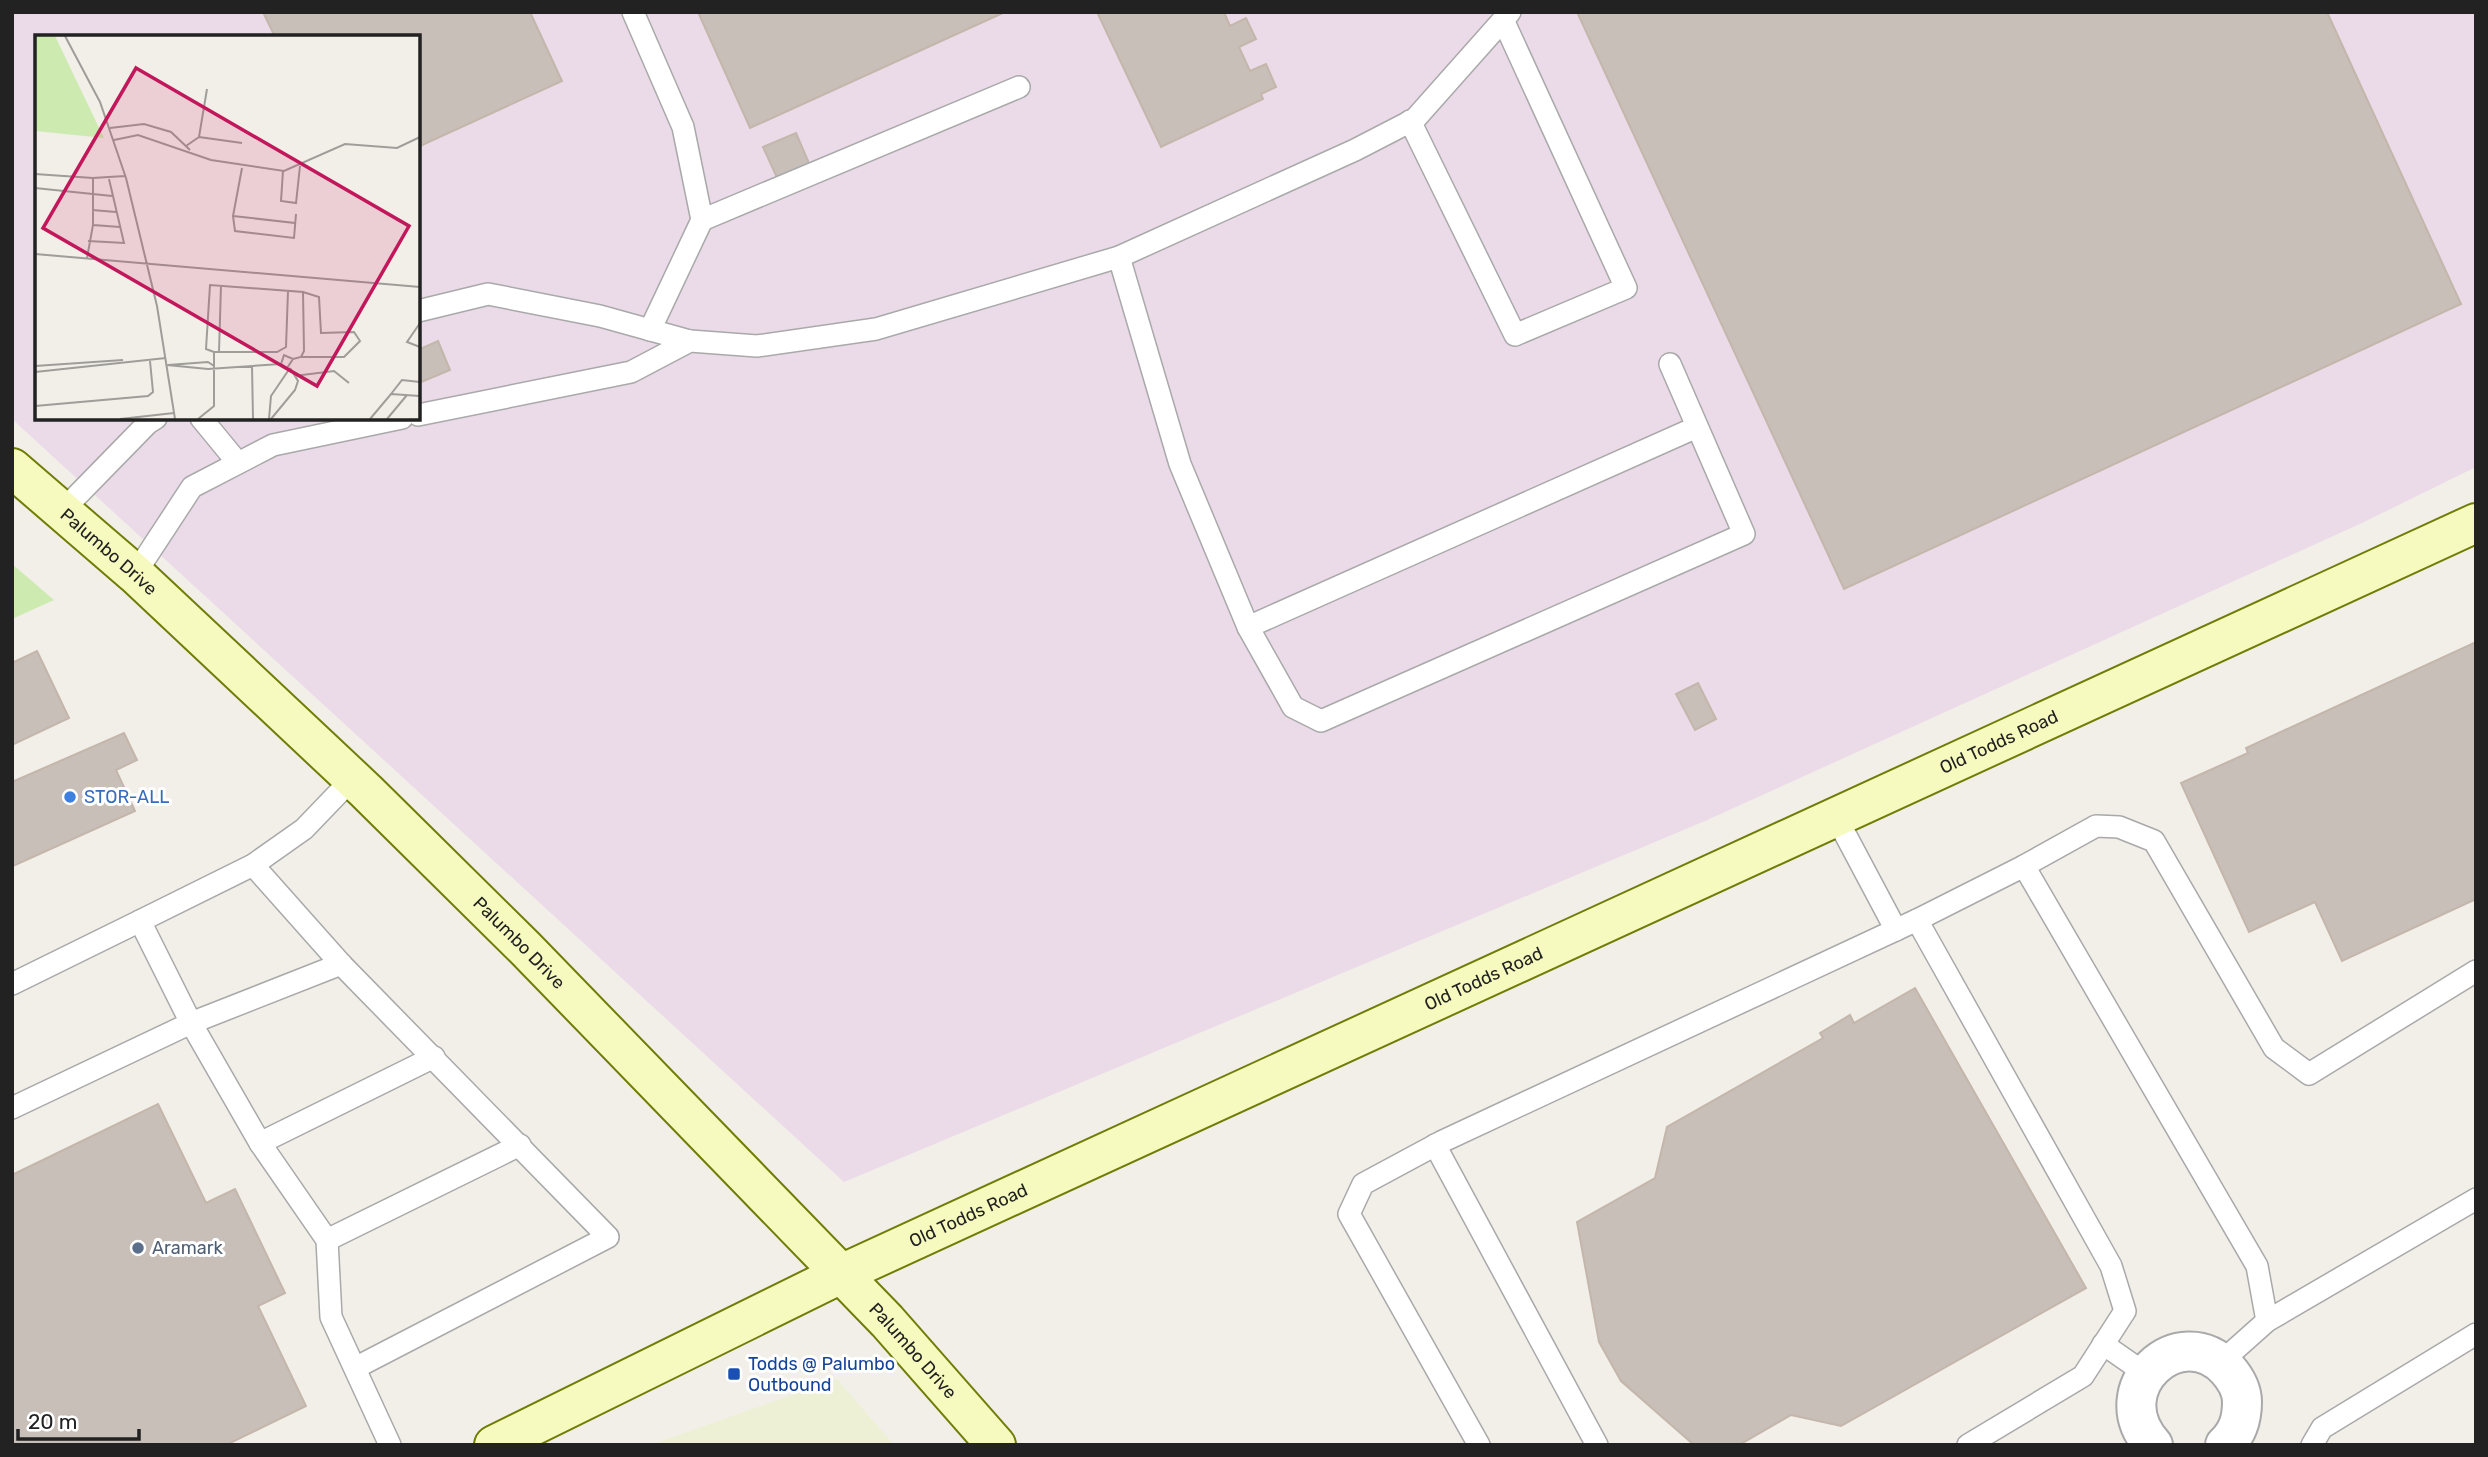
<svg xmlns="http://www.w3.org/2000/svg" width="2488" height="1457" viewBox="0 0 2488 1457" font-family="Rubik,sans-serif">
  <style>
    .industrial { fill: #ebdbe8; fill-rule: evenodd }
    .farmland { fill: #eef0d5 }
    .grass { fill: #cdebb0 }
    .building { fill: #c7bfb8; stroke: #c4b6ab; stroke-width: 2 }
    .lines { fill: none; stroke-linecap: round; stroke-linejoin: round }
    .lane-casing { stroke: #a9a9a9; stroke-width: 24 }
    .street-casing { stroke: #a9a9a9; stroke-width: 42 }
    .secondary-casing { stroke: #707d05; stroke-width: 42 }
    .lane { stroke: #fff; stroke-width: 21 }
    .street { stroke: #fff; stroke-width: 38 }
    .secondary { stroke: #f7fabf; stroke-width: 38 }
    .shop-dot { fill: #3f7fe0; stroke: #fff; stroke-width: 2.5 }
    .service-dot { fill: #5c6f8a; stroke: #fff; stroke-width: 2.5 }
    .transit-dot { fill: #1a4fb4; stroke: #fff; stroke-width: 2.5 }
    .labels { text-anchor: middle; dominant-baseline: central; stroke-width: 6; stroke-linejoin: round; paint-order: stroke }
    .street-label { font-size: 18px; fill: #222; stroke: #fff }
    .shop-label { font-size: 18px; fill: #366cbe; stroke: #fff; text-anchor: start }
    .service-label { font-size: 18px; fill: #4e5e75; stroke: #fff; text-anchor: start }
    .transit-label { font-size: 18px; fill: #164399; stroke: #fff; text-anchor: start }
    .inset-road { fill: none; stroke: #9f9d99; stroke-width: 2 }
    .view { fill: #c2185b; fill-opacity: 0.15; stroke: #c2185b; stroke-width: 3.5 }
    .inset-edge { fill: none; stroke: #222; stroke-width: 3.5 }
  </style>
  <rect width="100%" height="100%" fill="#f2efe9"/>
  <path class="industrial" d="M 12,12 L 2476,12 L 2476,467 L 2364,522 L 1705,821 L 844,1182 L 12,419 ZM 37,37 L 418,37 L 418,418 L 37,418 Z"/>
  <path class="farmland" d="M 837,1379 L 894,1445 L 650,1445 Z"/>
  <path class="grass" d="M 12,564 L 54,600 L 12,619 Z"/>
  <g class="building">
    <path d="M 263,12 L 530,12 L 562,81 L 418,147 L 418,37 L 275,37 Z"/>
    <path d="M 698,12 L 1005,12 L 750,128 Z"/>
    <path d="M 1097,12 L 1224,12 L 1230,26 L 1246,18 L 1256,39 L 1239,47 L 1250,71 L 1266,64 L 1276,87 L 1261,94 L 1263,99 L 1161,147 Z"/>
    <path d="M 1577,12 L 2327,12 L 2461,304 L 1844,589 Z"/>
    <path d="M 796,133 L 811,168 L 779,182 L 763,147 Z"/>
    <path d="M 438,341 L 450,370 L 419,383 L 418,350 Z"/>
    <path d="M 2476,642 L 2476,899 L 2342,961 L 2315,902 L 2249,932 L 2181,783 L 2248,753 L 2246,748 Z"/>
    <path d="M 37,651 L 69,718 L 12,745 L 12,663 Z"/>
    <path d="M 1698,683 L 1716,719 L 1695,730 L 1676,694 Z"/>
    <path d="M 124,733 L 137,760 L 116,770 L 135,811 L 13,866 L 12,782 Z"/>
    <path d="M 1915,988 L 2086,1288 L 1841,1426 L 1791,1415 L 1739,1445 L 1694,1445 L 1621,1381 L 1599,1342 L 1577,1222 L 1655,1178 L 1667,1127 L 1823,1038 L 1820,1033 L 1850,1015 L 1854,1023 Z"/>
    <path d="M 158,1104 L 206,1203 L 235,1189 L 285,1293 L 258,1306 L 306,1406 L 226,1445 L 12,1445 L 12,1175 Z"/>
  </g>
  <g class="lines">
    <defs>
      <g id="lane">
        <path d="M 633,12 L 683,127 L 702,220 L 650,330"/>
        <path d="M 1410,121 L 1515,335 L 1626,288 L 1504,22"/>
        <path d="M 702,220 L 1019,87"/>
        <path d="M 1119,257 L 1180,464 L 1248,627 L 1293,707 L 1321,721 L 1744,534 L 1670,364"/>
        <path d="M 418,311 L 488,294 L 600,316 L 690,341"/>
        <path d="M 418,415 L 631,372 L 690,341 L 757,346 L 876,329 L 1119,257 L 1355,150 L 1415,119 L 1510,12"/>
        <path d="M 201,418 L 238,463"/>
        <path d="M 62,511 L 148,423 L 156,418"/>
        <path d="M 135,574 L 192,487 L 273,445 L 402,418"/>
        <path d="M 1248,627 L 1697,427"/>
        <path d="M 353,778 L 304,829 L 253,865 L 140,921 L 191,1023 L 260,1143 L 327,1240 L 331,1317 L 390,1445"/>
        <path d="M 1836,817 L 1896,930"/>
        <path d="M 253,865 L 341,964 L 608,1237 L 355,1368"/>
        <path d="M 2024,866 L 2096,826 L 2119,827 L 2154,841 L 2274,1048 L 2309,1074 L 2476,971"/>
        <path d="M 1917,920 L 2111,1266 L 2125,1311 L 2083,1376 L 1968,1445"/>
        <path d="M 12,984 L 140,921"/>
        <path d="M 12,1108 L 191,1023 L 341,964"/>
        <path d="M 260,1143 L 434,1057"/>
        <path d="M 1435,1145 L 1597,1445"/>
        <path d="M 327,1240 L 520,1145"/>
        <path d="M 2267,1321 L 2476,1199"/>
        <path d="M 2103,1344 L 2146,1374"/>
        <path d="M 1479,1445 L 1349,1214 L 1363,1184 L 1441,1142 L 1917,920 L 2024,866 L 2257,1266 L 2267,1321 L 2221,1362"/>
        <path d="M 2312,1445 L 2322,1428 L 2476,1334"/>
      </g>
      <path id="street" d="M 2153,1445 C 2102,1389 2180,1318 2227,1369 C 2235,1378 2242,1389 2242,1402 C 2242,1419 2238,1433 2225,1445"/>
      <g id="secondary">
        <path id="s1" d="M 12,468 L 135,574 L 366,791 L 525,948 L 887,1321 L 996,1445"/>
        <path id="s2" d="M 494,1445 L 841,1274 L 2476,523"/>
      </g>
    </defs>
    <use href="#lane" class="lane-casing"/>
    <use href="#street" class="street-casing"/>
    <use href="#secondary" class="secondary-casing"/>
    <use href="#lane" class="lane"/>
    <use href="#street" class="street"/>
    <use href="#secondary" class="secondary"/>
  </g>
  <circle class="shop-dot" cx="70" cy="797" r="7"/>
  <circle class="service-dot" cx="138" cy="1248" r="7"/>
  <rect class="transit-dot" x="727" y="1367" width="14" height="14" rx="3.5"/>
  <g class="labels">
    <g class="street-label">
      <text stroke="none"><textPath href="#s1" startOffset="128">Palumbo Drive</textPath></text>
      <text stroke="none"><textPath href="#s2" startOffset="1661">Old Todds Road</textPath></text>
      <text stroke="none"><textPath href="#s1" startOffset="695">Palumbo Drive</textPath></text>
      <text stroke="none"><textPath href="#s2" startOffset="1094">Old Todds Road</textPath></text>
      <text stroke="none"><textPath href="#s2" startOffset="527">Old Todds Road</textPath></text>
      <text stroke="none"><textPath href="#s1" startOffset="1262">Palumbo Drive</textPath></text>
    </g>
    <g class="shop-label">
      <text x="84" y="797">STOR-ALL</text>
    </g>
    <g class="service-label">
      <text x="152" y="1248">Aramark</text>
    </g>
    <g class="transit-label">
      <text x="748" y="1364">Todds @ Palumbo<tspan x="748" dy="21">Outbound</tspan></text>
    </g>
  </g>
  <g transform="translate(35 35)">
    <rect width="385" height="385" fill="#f2efe9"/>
    <path d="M 0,1 L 20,1 L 69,103 L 0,96 Z" fill="#cdebb0"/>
    <path class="inset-road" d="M 30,1 L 65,67 L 91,143 L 122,271 L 140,384M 75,93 L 109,89 L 136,97 L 155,115M 164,102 L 207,108M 79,105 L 103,100 L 176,125 L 249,136 L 310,109 L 362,113 L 385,102M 151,111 L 164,102 L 172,54M 207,133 L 198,181 L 200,196 L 259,203 L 261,179M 248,136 L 246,166 L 261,168 L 265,131M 0,139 L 58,143M 0,153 L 77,161M 57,175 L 81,177M 198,181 L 260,188M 58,190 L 85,192M 53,206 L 89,208 L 74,144M 0,219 L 385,252M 52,223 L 58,190 L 58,143 L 90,141M 385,288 L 372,307 L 385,312M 179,317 L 242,317 L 251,312 L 253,256M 184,317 L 186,250M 266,322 L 309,322 L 325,306 L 319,297 L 286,298 L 284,262 L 268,257M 132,330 L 173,334 L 246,329 L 252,333 L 258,324 L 249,320 L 246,329M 133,330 L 173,327 L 179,331M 0,331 L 88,325M 217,331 L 218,384M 0,337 L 131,323M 259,341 L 299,336 L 314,348M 356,359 L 367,345 L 385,347M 0,371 L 113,361 L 118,357 L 115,326M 85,384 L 139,378M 163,384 L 179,371 L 179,317 L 171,314 L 175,250 L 268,257 L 269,316 L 266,322 L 258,324M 234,384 L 236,361 L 255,333M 236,384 L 260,355 L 263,346 L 255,333M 335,384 L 356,359 L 385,361M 352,384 L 372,360"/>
    <path class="view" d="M 101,33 L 374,191 L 282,351 L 8,193 Z"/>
    <rect width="385" height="385" class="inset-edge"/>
  </g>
  <rect width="2488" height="1457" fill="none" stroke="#222222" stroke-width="28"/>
  <path d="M18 1429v10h121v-10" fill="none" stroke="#222222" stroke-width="3.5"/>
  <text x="28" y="1429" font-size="21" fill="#222222" stroke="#ffffff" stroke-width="5" paint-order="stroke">20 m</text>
</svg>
